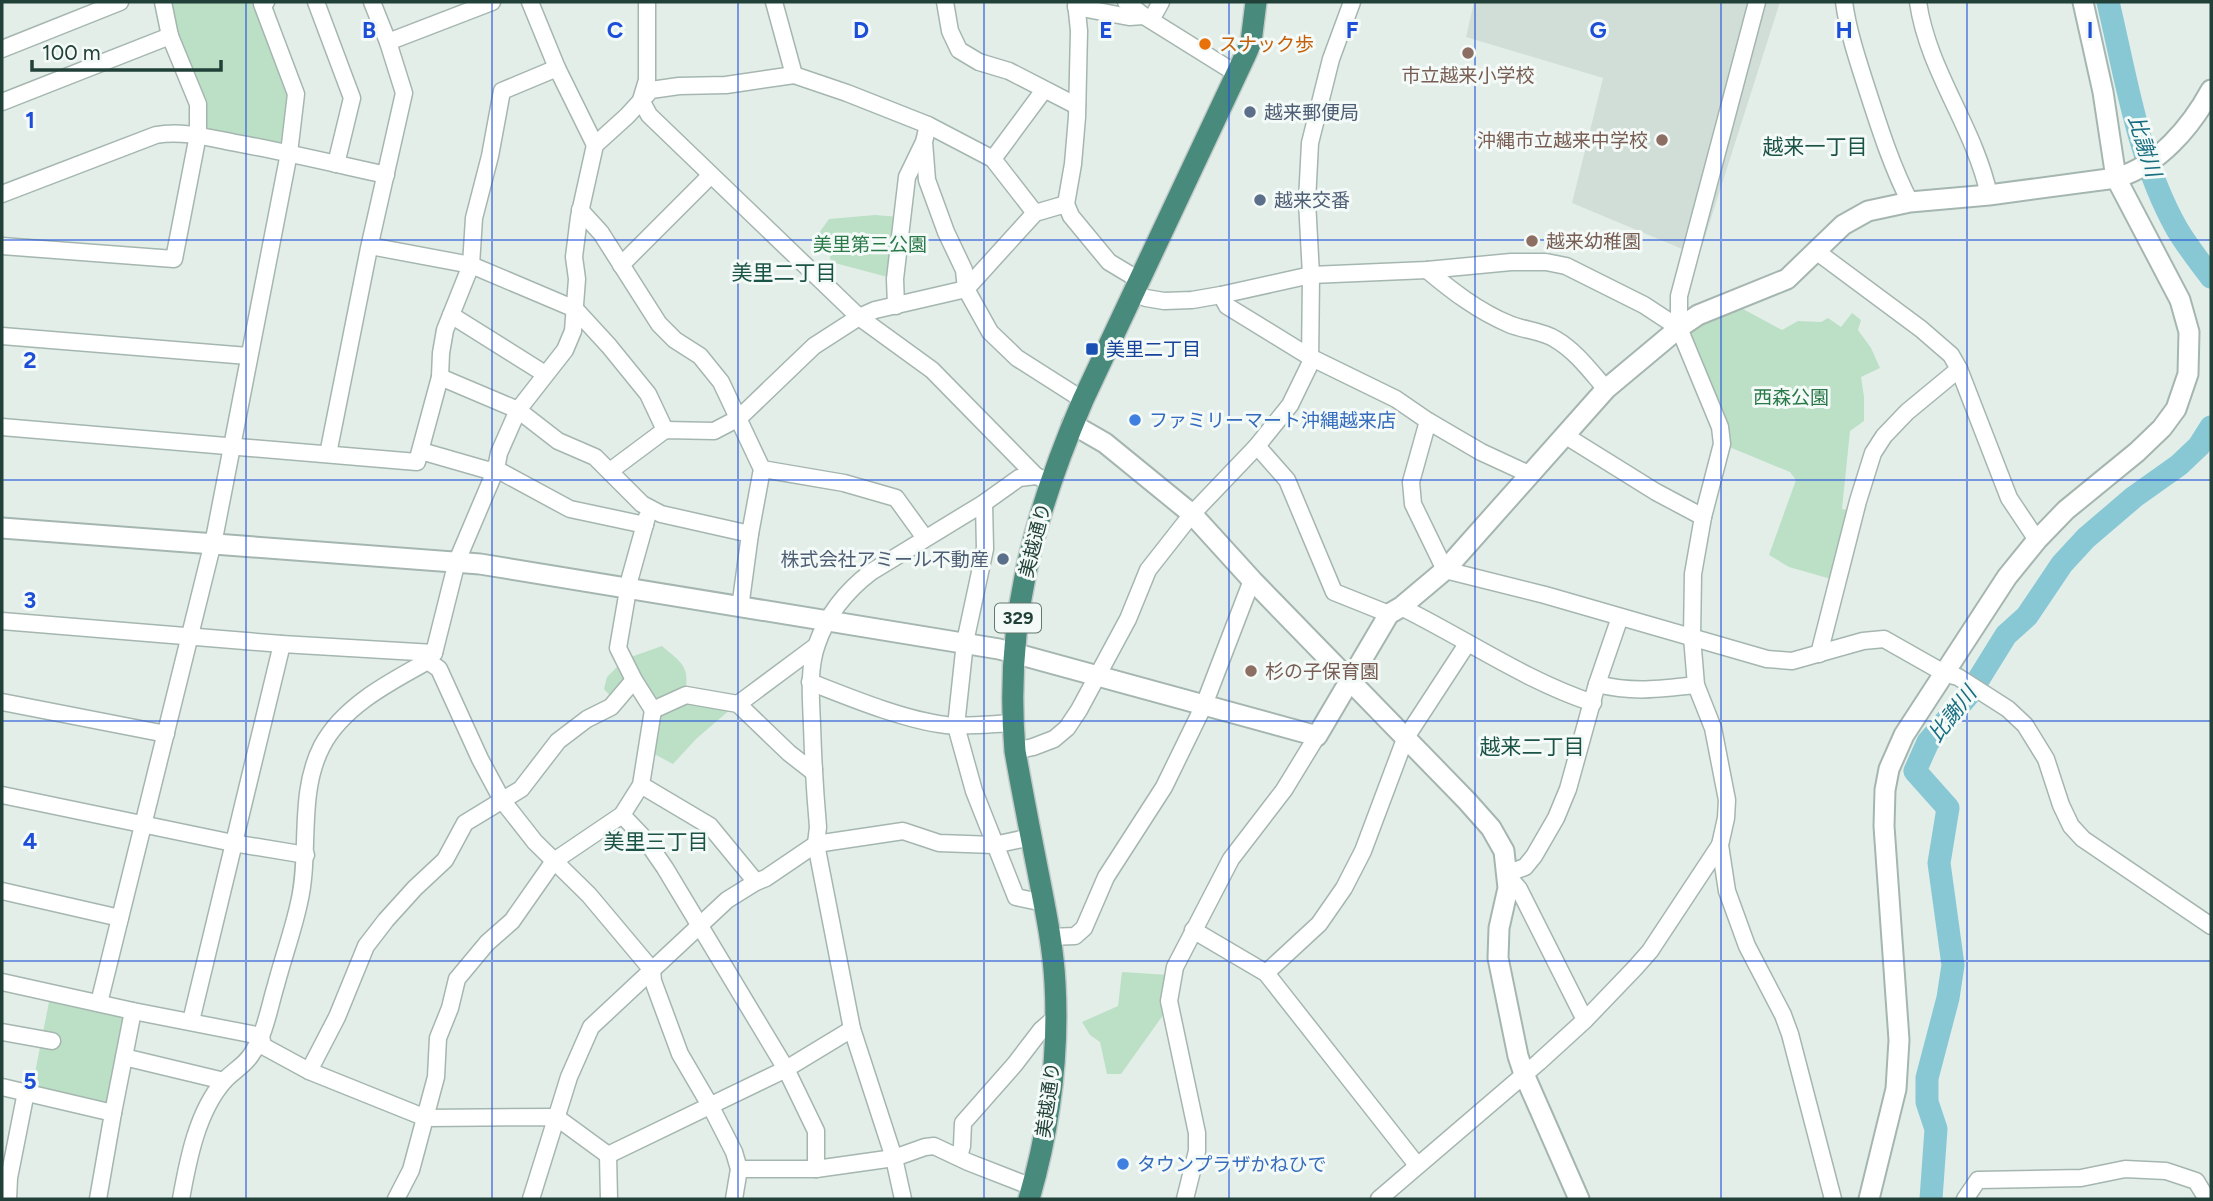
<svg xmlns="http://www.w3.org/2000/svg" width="2213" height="1201" viewBox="0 0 2213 1201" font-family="Figtree,'Noto Sans JP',sans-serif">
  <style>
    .built { fill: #d1ded8 }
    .green { fill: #bbe0c5 }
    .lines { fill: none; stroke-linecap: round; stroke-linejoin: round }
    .river { stroke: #88c8d5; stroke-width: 23 }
    .minor-casing { stroke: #a5b6b0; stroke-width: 19 }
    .tertiary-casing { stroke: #a5b6b0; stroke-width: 23 }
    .trunk-casing { stroke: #c1cac7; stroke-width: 24 }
    .minor { stroke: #fff; stroke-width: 16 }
    .tertiary { stroke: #fff; stroke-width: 19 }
    .trunk { stroke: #488a7c; stroke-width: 21 }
    .grid { fill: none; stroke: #1d4ed8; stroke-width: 2; stroke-opacity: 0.55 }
    .food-dot { fill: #e8710a; stroke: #f4faf7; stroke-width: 2.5 }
    .education-dot { fill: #8d6e63; stroke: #f4faf7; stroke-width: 2.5 }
    .service-dot { fill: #5c6f8a; stroke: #f4faf7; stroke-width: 2.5 }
    .transit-dot { fill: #1a4fb4; stroke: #f4faf7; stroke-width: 2.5 }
    .shop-dot { fill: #3f7fe0; stroke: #f4faf7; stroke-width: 2.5 }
    .labels { text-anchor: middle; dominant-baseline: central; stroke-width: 6; stroke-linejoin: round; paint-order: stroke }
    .shield { fill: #f4faf7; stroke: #607871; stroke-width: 2 }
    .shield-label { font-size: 18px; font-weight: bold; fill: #214038 }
    .food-label { font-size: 19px; fill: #c56008; stroke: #f4faf7; text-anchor: start }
    .education-label { font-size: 19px; fill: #785e54; stroke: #f4faf7; text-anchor: start }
    .service-label { font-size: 19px; fill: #4e5e75; stroke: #f4faf7; text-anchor: start }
    .park-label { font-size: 19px; fill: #297949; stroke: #f4faf7 }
    .transit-label { font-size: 19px; fill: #164399; stroke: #f4faf7; text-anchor: start }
    .shop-label { font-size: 19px; fill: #366cbe; stroke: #f4faf7; text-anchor: start }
    .street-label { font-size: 19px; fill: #214038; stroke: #f4faf7 }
    .neighbourhood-label { font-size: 21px; fill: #1c5347; stroke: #f4faf7 }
    .water-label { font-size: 21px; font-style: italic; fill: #186d80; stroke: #f4faf7 }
    .grid-label { font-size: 23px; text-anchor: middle; font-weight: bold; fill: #1d4ed8; stroke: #f4faf7; stroke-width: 6; stroke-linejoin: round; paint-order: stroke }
  </style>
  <rect width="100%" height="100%" fill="#e3eee9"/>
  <path class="built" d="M 1474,2 L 1780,2 L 1699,256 L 1572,203 L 1603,78 L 1466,37 Z"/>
  <g class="green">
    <path d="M 163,2 L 266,2 L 296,94 L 289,153 L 198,135 L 198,104 Z"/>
    <path d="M 875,215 L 901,217 L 895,279 L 831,262 L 829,252 L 814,240 L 829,219 Z"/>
    <path d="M 1730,302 L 1782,330 L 1798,321 L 1821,322 L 1828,318 L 1841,327 L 1852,313 L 1861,320 L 1858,330 L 1871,348 L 1880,368 L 1861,377 L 1864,397 L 1864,421 L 1850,431 L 1842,509 L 1856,511 L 1838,581 L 1789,567 L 1769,555 L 1796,480 L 1790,472 L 1722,444 L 1679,328 Z"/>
    <path d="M 662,646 C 679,661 691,666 685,691 L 656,703 L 628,658 Z"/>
    <path d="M 620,664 L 628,681 L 612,698 L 604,689 L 607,677 Z"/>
    <path d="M 687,699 L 732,708 L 696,739 L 673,764 L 643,748 L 656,713 Z"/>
    <path d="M 1122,972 L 1169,975 L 1166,1011 L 1121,1074 L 1107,1074 L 1100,1042 L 1090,1035 L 1082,1022 L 1118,1006 Z"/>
    <path d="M 51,992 L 133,1011 L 113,1113 L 31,1093 Z"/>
  </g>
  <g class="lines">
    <g class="river">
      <path d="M 2108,2 C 2126,77 2138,160 2177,229 C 2187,246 2199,261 2211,277"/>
      <path d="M 1931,1199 L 1936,1129 L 1927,1102 L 1927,1078 L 1948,998 L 1953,965 L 1939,863 L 1948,808 L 1915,771 L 1928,742 L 1970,693 L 2006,635 L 2027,616 L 2062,564 L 2086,538 L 2134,497 L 2179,465 L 2199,446 L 2211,427"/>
    </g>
    <defs>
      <g id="minor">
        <path d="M 316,2 L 352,98 L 336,164"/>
        <path d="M 530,2 L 557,68 L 595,145"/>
        <path d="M 647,2 L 647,80 L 641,100 L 649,115 L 859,317 L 932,370 L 1036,476"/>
        <path d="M 774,2 L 794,75"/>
        <path d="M 945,2 L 950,31 L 959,50 L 979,62 L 1009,71 L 1077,106"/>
        <path d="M 1076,2 L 1079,31 L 1077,117 L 1073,164 L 1066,204 L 1071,216 L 1109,262 L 1139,280"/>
        <path d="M 1126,2 L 1144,16 L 1237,74"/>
        <path d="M 1757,2 L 1679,296 L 1679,328 L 1720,427 L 1722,444 L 1703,517 L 1693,574 L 1692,637 L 1696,685 L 1713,728 L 1727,800 L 1726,818 L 1720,845 L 1727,891 L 1747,946 L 1783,1015 L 1790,1034 L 1833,1199"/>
        <path d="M 1844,2 C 1848,31 1857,58 1866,86 C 1879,126 1891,165 1910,202"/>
        <path d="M 1918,2 C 1928,71 1974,126 1989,195"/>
        <path d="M 1076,7 L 1129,17 L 1144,16"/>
        <path d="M 1151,20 L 1161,2"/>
        <path d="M 388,42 L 492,2"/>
        <path d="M 2,49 L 120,2"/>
        <path d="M 2,102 L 170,36"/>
        <path d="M 928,125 L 924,142 L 927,180 L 946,232 L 964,270 L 966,289 L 990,332 L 1017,358 L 1083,400"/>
        <path d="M 993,159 L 1044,90"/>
        <path d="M 2,194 L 156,135 C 182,130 210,138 236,143 C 286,152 336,164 386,175"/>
        <path d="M 580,210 L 601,233 L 659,324 L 675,340 L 700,356 L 721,382 L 762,469 L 750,534 L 740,608"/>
        <path d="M 2,246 L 174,259 L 198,135 L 198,104 L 170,36 L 163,2"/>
        <path d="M 370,246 L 471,265 L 575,309 L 609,346 L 648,394 L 665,430"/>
        <path d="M 1816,251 L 1921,329 L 1951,355 L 1959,369 L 2009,498 L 2037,540"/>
        <path d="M 621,265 L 710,176"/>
        <path d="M 1427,270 C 1452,291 1478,311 1509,324 C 1523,330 1542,331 1555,339 C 1576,351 1591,372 1606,389"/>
        <path d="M 1133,293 L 1146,298 L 1164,301 L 1192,300 L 1221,295 L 1311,275 L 1427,270 L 1511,262 L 1546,262 L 1566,266 L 1644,305 L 1679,328"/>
        <path d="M 1221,295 L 1227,306 L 1310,357 L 1396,399 L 1428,421 L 1481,452 L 1531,475"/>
        <path d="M 896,306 L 895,279 L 907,177 L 923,144"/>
        <path d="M 451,315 L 545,374"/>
        <path d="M 2,336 L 248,356"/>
        <path d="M 440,377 L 518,410 L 558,441 L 595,457 L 642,504 L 661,514 L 750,534"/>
        <path d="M 1428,421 L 1411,482 L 1413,504 L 1445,570 L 1545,595 L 1767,659 L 1792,661 L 1863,641 L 1884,639 L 1944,673 L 1958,677 L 2008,709 L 2025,725 L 2046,759 L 2061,805 L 2071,826 L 2083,839 L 2211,926"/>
        <path d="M 2,427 L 417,462 L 440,377 L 441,353 L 445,330 L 471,265 L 474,218 L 490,156 L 502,91 L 557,68"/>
        <path d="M 1566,436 L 1656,492 L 1703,517"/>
        <path d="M 1257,446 L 1287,480 L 1334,592 L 1389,614"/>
        <path d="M 421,451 L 487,470 L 496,469 L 570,509 L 645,525"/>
        <path d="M 328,454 L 369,248 L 404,93 L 388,42 L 372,2"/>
        <path d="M 762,469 L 844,483 L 896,498 L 925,538"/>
        <path d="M 610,471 L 665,430 L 714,431 L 739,418 L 814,346 L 859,317 L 875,310 L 966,289 L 1035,213 L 1066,204"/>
        <path d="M 984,503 L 985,549 L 965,642 L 956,726 L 974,791 L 1016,897 L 1044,903"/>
        <path d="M 647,517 L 630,578 L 618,648 L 634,680 L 653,710"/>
        <path d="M 1401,607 C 1466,639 1524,680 1593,703"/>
        <path d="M 2,621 L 282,644 L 434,653"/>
        <path d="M 1819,654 L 1858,501 L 1873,453 L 1884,436 L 1907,412 L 1959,369"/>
        <path d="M 810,682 C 851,698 904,720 946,725 C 968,727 991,724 1012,723"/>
        <path d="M 1597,684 C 1634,693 1658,689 1696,685"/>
        <path d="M 2,702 L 166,734"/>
        <path d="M 738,704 L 816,646"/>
        <path d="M 1015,751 L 1033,747 L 1054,739 L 1067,728 L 1079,710 L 1128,619 L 1148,570 L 1192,514 L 1257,446 L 1290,405 L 1310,364 L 1311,275 L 1307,201 L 1310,143 L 1331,59 L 1352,2"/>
        <path d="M 641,785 L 710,826 L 756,882"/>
        <path d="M 2,795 L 233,843 L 306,855"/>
        <path d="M 622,815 L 645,839 L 665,868 L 786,1069 L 816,1131 L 816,1169"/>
        <path d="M 2,891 L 120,918"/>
        <path d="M 1193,930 L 1266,973 L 1417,1165"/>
        <path d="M 1049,937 L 1075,936 L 1084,928 L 1106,877 L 1164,787 L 1204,705 L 1252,580"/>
        <path d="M 1266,973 L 1319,924 L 1344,888 L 1363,851 L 1405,739 L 1467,644"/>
        <path d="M 2,982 L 133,1011 L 261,1036 L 263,1046 L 309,1071 L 426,1118 L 556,1117 L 608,1155 L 786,1069 L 852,1029"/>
        <path d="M 99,1003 L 215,534 L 289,153 L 296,94 L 262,4 L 266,2"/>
        <path d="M 1585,1020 L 1519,889 L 1506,874 L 1525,867 L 1534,856 L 1556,818 L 1568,789 L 1597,684 L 1620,617"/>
        <path d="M 191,1021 L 282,644"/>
        <path d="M 2,1032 L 52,1041"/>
        <path d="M 124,1057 L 224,1081"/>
        <path d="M 309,1071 L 337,1017 L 366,946 L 386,920 L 415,888 L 445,860 L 465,823 L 521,789 L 558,741 L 587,719 L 611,707 L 634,680"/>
        <path d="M 2,1087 L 113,1113 L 98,1199"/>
        <path d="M 113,1113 L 133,1011"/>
        <path d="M 608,1155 L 609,1199"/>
        <path d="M 959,1157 L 962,1146 L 963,1123 L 1015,1064 L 1041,1030 L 1056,1017"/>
        <path d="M 739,1169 L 816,1169 L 894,1158 L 925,1147 L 934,1146 L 968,1162 L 1032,1187"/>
        <path d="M 8,1199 L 9,1178 L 26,1092"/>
        <path d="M 181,1199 C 188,1160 197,1112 224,1081 C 232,1072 245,1065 251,1055 C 265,1035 269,1008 276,985 C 283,958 293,931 299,903 C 311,853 297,794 322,746 C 343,706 390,682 428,661"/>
        <path d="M 396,1199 L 411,1170 L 436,1077 L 438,1038 L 450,1008 L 457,979 L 487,943 L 512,921 L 554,861 L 622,815 L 641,785 L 653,710 L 686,695 L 738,704 L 789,753 L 812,771 L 814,769"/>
        <path d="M 531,1199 L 569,1077 L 591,1027 L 727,900 L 756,882 L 766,878 L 816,844 L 903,831 L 939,843 L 994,845 L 1031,837"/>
        <path d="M 734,1199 L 739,1169 L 734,1152 L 711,1107 L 680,1054 L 653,981 L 652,970 L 589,895 L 535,842 L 502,800 L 480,759 L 439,669 L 428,661 L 434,653 L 457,561 L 496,469 L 499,453 L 518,410 L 565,350 L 573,331 L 577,279 L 574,257 L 579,217 L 595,145 L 627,116 L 651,90 L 679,86 L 726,85 L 794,75 L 847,93 L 928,125 L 993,159 L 1035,213"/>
        <path d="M 903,1199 L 894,1158 L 852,1029 L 816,844 L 818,827 C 815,793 813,759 812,725 C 811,698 808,669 817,644 C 827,615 846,591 871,572 L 984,503 L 1019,478 L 1036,476 L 1050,482"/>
        <path d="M 1185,1199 L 1197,1151 L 1197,1133 L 1169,1001 L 1175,967 L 1231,859 L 1284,790 L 1317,736"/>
        <path d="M 1379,1199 L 1539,1062 L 1585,1020 L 1635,968 L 1650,951 L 1720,845"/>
        <path d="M 1965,1199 L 1978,1180 L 2081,1178 L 2125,1169 L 2166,1171 L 2196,1181 L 2207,1199"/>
      </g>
      <g id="tertiary">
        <path d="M 1072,424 L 1105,443 L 1192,514 L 1252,580 L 1467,801 L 1491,828 L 1504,851 L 1508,888 L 1499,928 L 1498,958 L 1518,1056 L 1524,1074 L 1579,1199"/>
        <path d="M 2,528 L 480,564 L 999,649 L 1317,736 L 1389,614 L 1401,607 L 1445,570 L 1606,389 L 1679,328 L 1698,315 L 1787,279 L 1843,225 L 1868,211 L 1910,202 L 1989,195 L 2116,178 C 2158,166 2191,127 2211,90"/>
        <path d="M 1869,1199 L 1896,1089 L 1899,1040 L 1884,826 L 1885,790 L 1889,769 L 1904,735 L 2007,577 L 2037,540 L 2066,510 L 2137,452 L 2162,428 L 2176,409 L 2188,374 L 2189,332 L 2180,300 L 2116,178 L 2103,92 L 2083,2"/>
      </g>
      <path id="trunk" d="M 1029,1199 C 1049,1130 1059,1055 1055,983 C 1053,945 1045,908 1038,872 C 1030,831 1022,791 1015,751 C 1004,623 1033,516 1083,400 L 1245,56 L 1251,42 L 1256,2"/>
    </defs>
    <use href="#minor" class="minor-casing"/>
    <use href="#tertiary" class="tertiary-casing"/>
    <use href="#trunk" class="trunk-casing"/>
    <use href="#minor" class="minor"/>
    <use href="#tertiary" class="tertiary"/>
    <use href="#trunk" class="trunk"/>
  </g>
  <path class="grid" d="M 246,2 L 246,1199M 492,2 L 492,1199M 738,2 L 738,1199M 984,2 L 984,1199M 1229,2 L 1229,1199M 1475,2 L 1475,1199M 1721,2 L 1721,1199M 1967,2 L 1967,1199M 2,240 L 2211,240M 2,480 L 2211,480M 2,721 L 2211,721M 2,961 L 2211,961"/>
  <circle class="food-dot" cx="1205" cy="44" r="7"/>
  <g class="education-dot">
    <circle cx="1468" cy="53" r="7"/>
    <circle cx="1662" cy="140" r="7"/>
    <circle cx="1532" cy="241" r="7"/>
    <circle cx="1251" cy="671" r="7"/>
  </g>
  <g class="service-dot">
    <circle cx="1250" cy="112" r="7"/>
    <circle cx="1260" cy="200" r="7"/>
    <circle cx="1003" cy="559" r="7"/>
  </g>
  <rect class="transit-dot" x="1085" y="342" width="14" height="14" rx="3.5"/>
  <g class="shop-dot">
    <circle cx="1135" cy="420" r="7"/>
    <circle cx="1123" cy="1164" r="7"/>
  </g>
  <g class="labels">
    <rect class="shield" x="995" y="603.5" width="46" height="29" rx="5"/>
    <g class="shield-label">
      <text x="1018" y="618">329</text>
    </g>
    <g class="food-label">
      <text x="1219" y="44">スナック歩</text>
    </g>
    <g class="education-label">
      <text x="1468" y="75" text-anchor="middle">市立越来小学校</text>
      <text x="1648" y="140" text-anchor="end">沖縄市立越来中学校</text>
      <text x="1546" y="241">越来幼稚園</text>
      <text x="1265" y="671">杉の子保育園</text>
    </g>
    <g class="service-label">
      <text x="1264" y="112">越来郵便局</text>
      <text x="1274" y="200">越来交番</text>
      <text x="989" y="559" text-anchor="end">株式会社アミール不動産</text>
    </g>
    <g class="park-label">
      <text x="870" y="244">美里第三公園</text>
      <text x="1791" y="397">西森公園</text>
    </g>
    <g class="transit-label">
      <text x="1106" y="349">美里二丁目</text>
    </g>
    <g class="shop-label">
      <text x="1149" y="420">ファミリーマート沖縄越来店</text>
      <text x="1137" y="1164">タウンプラザかねひで</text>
    </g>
    <g class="street-label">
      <text transform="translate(1035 540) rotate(-76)">美越通り</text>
      <text transform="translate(1048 1100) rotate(-82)">美越通り</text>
    </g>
    <g class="neighbourhood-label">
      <text x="1815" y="146">越来一丁目</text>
      <text x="784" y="272">美里二丁目</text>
      <text x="1532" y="746">越来二丁目</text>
      <text x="656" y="841">美里三丁目</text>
    </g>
    <g class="water-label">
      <text transform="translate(2145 146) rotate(72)">比謝川</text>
      <text transform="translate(1952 714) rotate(-52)">比謝川</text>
    </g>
  </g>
  <g class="grid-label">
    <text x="369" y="38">B</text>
    <text x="615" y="38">C</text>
    <text x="861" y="38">D</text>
    <text x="1106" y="38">E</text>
    <text x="1352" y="38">F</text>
    <text x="1598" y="38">G</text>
    <text x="1844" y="38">H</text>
    <text x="2090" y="38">I</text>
    <text x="30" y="128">1</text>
    <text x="30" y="368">2</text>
    <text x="30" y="608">3</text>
    <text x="30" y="849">4</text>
    <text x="30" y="1089">5</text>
  </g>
  <rect width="2213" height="1201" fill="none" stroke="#214038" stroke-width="7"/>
  <path d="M32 60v10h189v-10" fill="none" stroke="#214038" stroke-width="3.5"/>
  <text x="42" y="60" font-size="21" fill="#214038" stroke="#f4faf7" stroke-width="5" paint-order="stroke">100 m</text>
</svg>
